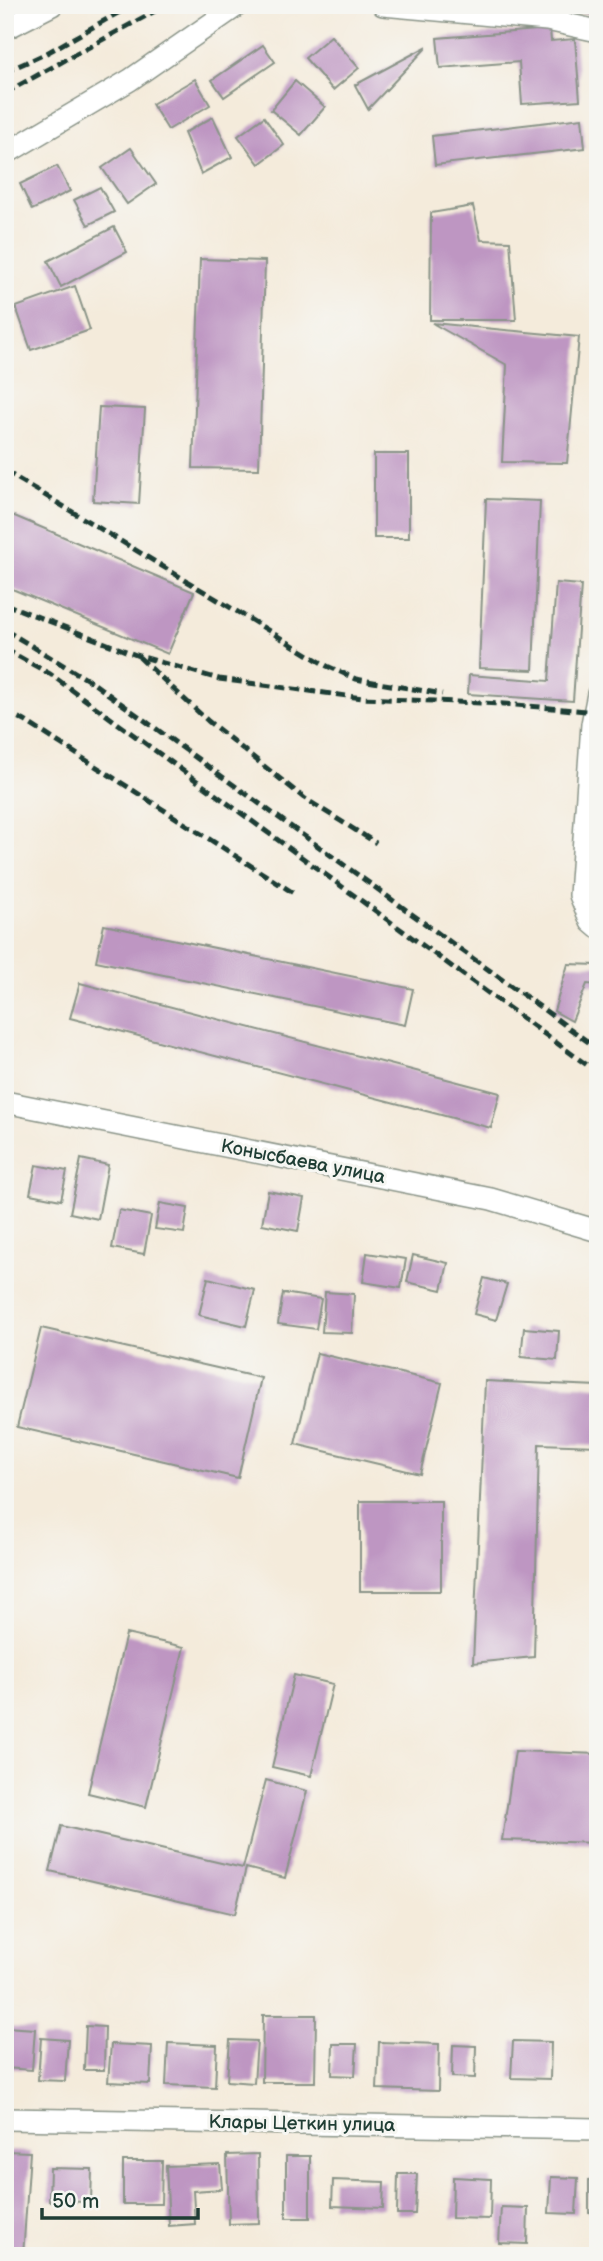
<svg xmlns="http://www.w3.org/2000/svg" width="603" height="2261" viewBox="0 0 603 2261" font-family="'Balsamiq Sans',sans-serif">
  <style>
    .building { fill: #be96c2 }
    .lines { fill: none; stroke-linecap: round; stroke-linejoin: round }
    .minor-casing { stroke: #8a9488; stroke-width: 24 }
    .minor { stroke: #fff; stroke-width: 21 }
    .rail { stroke: #1f3d34; stroke-width: 5; stroke-dasharray: 10 5; stroke-linecap: butt }
    .labels { text-anchor: middle; dominant-baseline: central; stroke-width: 6; stroke-linejoin: round; paint-order: stroke }
    .street-label { font-size: 19px; fill: #1f3d34; stroke: #f6f6f2 }
  </style>
  <rect width="100%" height="100%" fill="#f6f6f2"/>
  <filter id="ink" filterUnits="userSpaceOnUse"><feTurbulence type="fractalNoise" baseFrequency=".0143" numOctaves="2"/><feDisplacementMap in="SourceGraphic" scale="14" xChannelSelector="R" yChannelSelector="G"/><feConvolveMatrix kernelMatrix="1 2 1 2 8 2 1 2 1" color-interpolation-filters="sRGB"/></filter>
  <filter id="wash" filterUnits="userSpaceOnUse"><feTurbulence type="fractalNoise" baseFrequency=".00686" numOctaves="4" result="noise"/><feDisplacementMap in="SourceGraphic" scale="28" xChannelSelector="R" yChannelSelector="G"/><feGaussianBlur stdDeviation="1.57" result="paint"/><feColorMatrix in="noise" values="0 0 0 0 0 0 0 0 0 0 0 0 0 0 0 0 0 1.4 0 .05"/><feComposite in="paint" operator="in"/></filter>
  <g filter="url(#wash)">
    <rect width="100%" height="100%" fill="#f4ebdb"/>
    <g id="blocks">
      <g class="building">
        <path d="M 555,5 L 598,5 L 598,14 L 554,12 Z"/>
        <path d="M 550,29 L 551,41 L 575,39 L 580,100 L 522,104 L 519,62 L 440,68 L 437,38 Z"/>
        <path d="M 331,36 L 359,68 L 333,90 L 305,58 Z"/>
        <path d="M 263,45 L 275,62 L 224,97 L 212,80 Z"/>
        <path d="M 426,47 L 426,48 L 368,109 L 355,85 Z"/>
        <path d="M 195,79 L 210,105 L 168,130 L 152,104 Z"/>
        <path d="M 295,81 L 325,107 L 301,135 L 271,110 Z"/>
        <path d="M 213,117 L 232,157 L 201,174 L 184,133 Z"/>
        <path d="M 264,117 L 284,145 L 259,164 L 238,136 Z"/>
        <path d="M 582,118 L 585,148 L 435,165 L 432,136 Z"/>
        <path d="M 131,148 L 156,184 L 127,204 L 102,168 Z"/>
        <path d="M 57,166 L 70,191 L 32,210 L 20,184 Z"/>
        <path d="M 100,187 L 114,212 L 88,225 L 74,200 Z"/>
        <path d="M 473,206 L 481,240 L 510,241 L 516,320 L 430,320 L 431,213 Z"/>
        <path d="M 114,227 L 127,252 L 61,287 L 48,261 Z"/>
        <path d="M 200,259 L 265,261 L 259,469 L 193,468 Z"/>
        <path d="M 75,286 L 90,330 L 31,350 L 16,307 Z"/>
        <path d="M 432,323 L 579,337 L 567,463 L 502,462 L 507,365 Z"/>
        <path d="M 99,407 L 145,409 L 139,504 L 93,501 Z"/>
        <rect x="374" y="454" width="35" height="84"/>
        <path d="M 486,499 L 540,501 L 533,670 L 479,668 Z"/>
        <path d="M 5,512 L 194,592 L 168,654 L 5,586 Z"/>
        <path d="M 556,583 L 581,585 L 573,701 L 468,694 L 469,675 L 549,681 Z"/>
        <path d="M 104,925 L 413,989 L 405,1025 L 96,961 Z"/>
        <path d="M 568,964 L 598,965 L 598,985 L 587,984 L 572,1021 L 554,1011 Z"/>
        <path d="M 80,983 L 500,1093 L 491,1128 L 70,1018 Z"/>
        <path d="M 81,1159 L 108,1165 L 98,1219 L 70,1213 Z"/>
        <path d="M 36,1165 L 67,1171 L 61,1200 L 30,1194 Z"/>
        <path d="M 268,1191 L 304,1198 L 298,1231 L 262,1224 Z"/>
        <path d="M 160,1203 L 188,1208 L 184,1233 L 155,1229 Z"/>
        <path d="M 119,1210 L 151,1216 L 144,1254 L 112,1248 Z"/>
        <path d="M 367,1253 L 406,1259 L 401,1288 L 363,1282 Z"/>
        <path d="M 413,1255 L 448,1263 L 442,1290 L 407,1282 Z"/>
        <path d="M 208,1278 L 255,1290 L 246,1326 L 199,1315 Z"/>
        <path d="M 484,1278 L 507,1284 L 496,1320 L 474,1314 Z"/>
        <path d="M 325,1292 L 354,1294 L 352,1333 L 322,1332 Z"/>
        <path d="M 283,1293 L 321,1299 L 316,1329 L 278,1324 Z"/>
        <path d="M 41,1328 L 261,1378 L 238,1478 L 17,1427 Z"/>
        <path d="M 524,1328 L 559,1331 L 557,1360 L 521,1357 Z"/>
        <path d="M 317,1353 L 442,1383 L 420,1474 L 295,1444 Z"/>
        <path d="M 485,1381 L 598,1386 L 598,1446 L 539,1444 L 534,1657 L 473,1663 Z"/>
        <rect x="360" y="1501" width="81" height="90"/>
        <path d="M 126,1634 L 184,1647 L 146,1807 L 88,1793 Z"/>
        <path d="M 294,1675 L 333,1684 L 311,1776 L 272,1767 Z"/>
        <path d="M 515,1751 L 598,1754 L 598,1843 L 502,1840 Z"/>
        <path d="M 266,1780 L 307,1791 L 285,1878 L 246,1868 L 235,1914 L 50,1871 L 61,1826 L 243,1868 Z"/>
        <path d="M 263,2015 L 316,2015 L 315,2082 L 262,2082 Z"/>
        <path d="M 86,2026 L 105,2027 L 104,2070 L 84,2070 Z"/>
        <path d="M 5,2027 L 35,2029 L 32,2070 L 5,2068 Z"/>
        <path d="M 41,2038 L 68,2040 L 65,2081 L 38,2080 Z"/>
        <path d="M 230,2040 L 257,2041 L 254,2083 L 227,2081 Z"/>
        <path d="M 513,2041 L 551,2042 L 550,2079 L 511,2078 Z"/>
        <path d="M 379,2042 L 439,2044 L 438,2091 L 377,2089 Z"/>
        <path d="M 168,2043 L 217,2045 L 215,2087 L 166,2085 Z"/>
        <path d="M 111,2044 L 152,2046 L 150,2084 L 108,2082 Z"/>
        <path d="M 333,2044 L 357,2044 L 355,2076 L 332,2075 Z"/>
        <path d="M 453,2045 L 476,2046 L 475,2078 L 452,2077 Z"/>
        <path d="M 5,2151 L 30,2152 L 23,2256 L 5,2256 Z"/>
        <path d="M 258,2154 L 259,2223 L 229,2224 L 227,2155 Z"/>
        <rect x="286" y="2156" width="24" height="62"/>
        <path d="M 123,2161 L 162,2161 L 161,2204 L 123,2204 Z"/>
        <path d="M 220,2164 L 222,2189 L 193,2191 L 195,2224 L 169,2226 L 166,2166 Z"/>
        <path d="M 50,2168 L 92,2169 L 91,2202 L 49,2201 Z"/>
        <path d="M 398,2174 L 417,2174 L 415,2214 L 397,2214 Z"/>
        <path d="M 453,2177 L 491,2179 L 490,2219 L 452,2218 Z"/>
        <path d="M 551,2177 L 578,2178 L 576,2214 L 549,2213 Z"/>
        <path d="M 598,2179 L 598,2213 L 589,2213 L 589,2180 Z"/>
        <path d="M 333,2180 L 384,2182 L 383,2208 L 332,2206 Z"/>
        <path d="M 501,2207 L 528,2208 L 527,2244 L 499,2243 Z"/>
      </g>
    </g>
  </g>
  <g filter="url(#ink)">
    <use href="#blocks" fill-opacity="0" stroke="#8a9488" stroke-width="2"/>
    <g class="lines">
      <defs>
        <g id="minor">
          <path d="M 383,5 L 547,20 L 598,31"/>
          <path d="M 5,29 L 52,5"/>
          <path d="M 5,154 L 130,80 L 238,5"/>
          <path d="M 598,694 L 592,724 L 580,895 L 591,922 L 598,928"/>
          <path d="M 5,1102 L 491,1199 L 598,1231"/>
          <path d="M 5,2119 L 598,2129"/>
        </g>
      </defs>
      <use href="#minor" class="minor-casing"/>
      <use href="#minor" class="minor"/>
      <g class="rail">
        <path d="M 5,72 L 45,54 L 132,5"/>
        <path d="M 5,93 L 166,5"/>
        <path d="M 5,471 L 327,666 L 356,679 L 442,694"/>
        <path d="M 5,604 L 136,655 L 219,679 L 362,698 L 504,704 L 598,712"/>
        <path d="M 5,630 L 93,683 L 598,1049"/>
        <path d="M 5,649 L 50,674 L 598,1073"/>
        <path d="M 139,657 L 208,721 L 304,798 L 376,843"/>
        <path d="M 5,711 L 25,721 L 295,894"/>
      </g>
    </g>
  </g>
  <g class="labels">
    <g class="street-label">
      <text transform="translate(303 1162) rotate(11)">Конысбаева улица</text>
      <text transform="translate(302 2124) rotate(1)">Клары Цеткин улица</text>
    </g>
  </g>
  <rect width="603" height="2261" fill="none" stroke="#f6f6f2" stroke-width="28"/>
  <path d="M42 2208v10h156v-10" fill="none" stroke="#1f3d34" stroke-width="3.5"/>
  <text x="52" y="2208" font-size="21" fill="#1f3d34" stroke="#f6f6f2" stroke-width="5" paint-order="stroke">50 m</text>
</svg>
